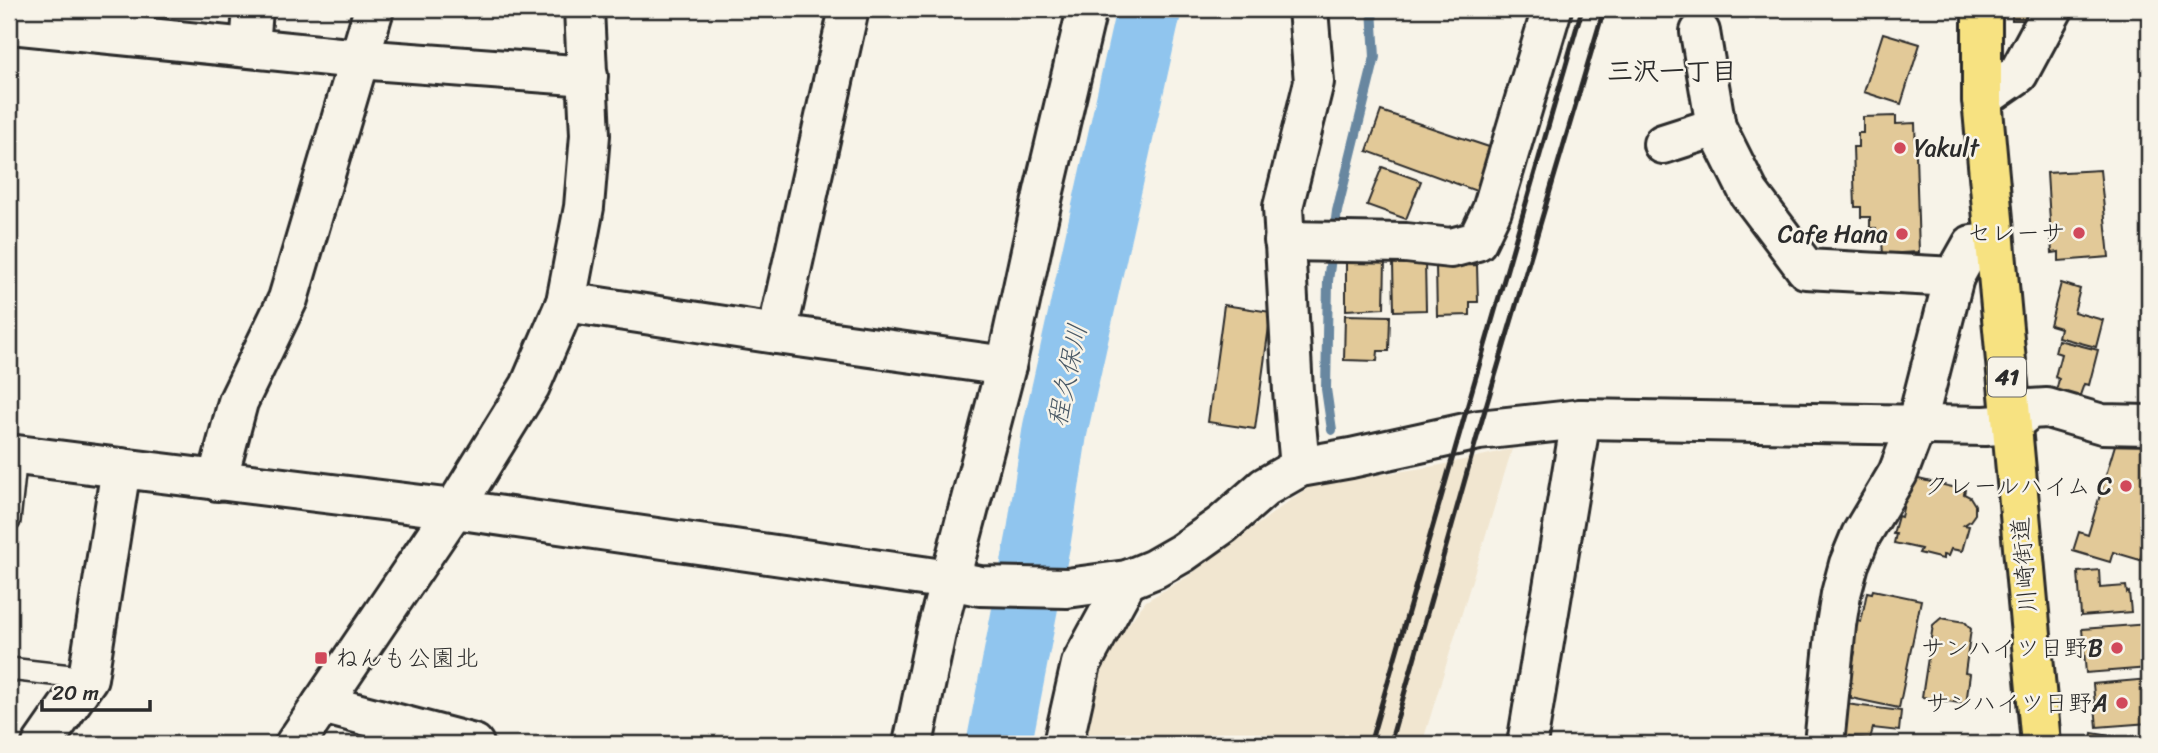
<svg xmlns="http://www.w3.org/2000/svg" width="2158" height="753" viewBox="0 0 2158 753" font-family="Sriracha,'Klee One',sans-serif">
  <style>
    .built { fill: #f1e6d0 }
    .lines { fill: none; stroke-linecap: round; stroke-linejoin: round }
    .stream { stroke: #6887a0; stroke-width: 10 }
    .river { stroke: #90c5ee; stroke-width: 65 }
    .building { fill: #e2c998; stroke: #2b2b2b; stroke-width: 2 }
    .lane-casing { stroke: #2b2b2b; stroke-width: 26 }
    .street-casing { stroke: #2b2b2b; stroke-width: 44 }
    .secondary-casing { stroke: #2b2b2b; stroke-width: 44 }
    .primary-casing { stroke: #2b2b2b; stroke-width: 44 }
    .lane { stroke: #f7f3e8; stroke-width: 21 }
    .street { stroke: #f7f3e8; stroke-width: 38 }
    .secondary { stroke: #f7f3e8; stroke-width: 38 }
    .primary { stroke: #f7e281; stroke-width: 38 }
    .rail { stroke: #2b2b2b; stroke-width: 5 }
    .poi-dot { fill: #d1495b; stroke: #f7f3e8; stroke-width: 2.5 }
    .labels { text-anchor: middle; dominant-baseline: central; stroke-width: 5; stroke-linejoin: round; paint-order: stroke }
    .shield { fill: #f7f3e8; stroke: #686764; stroke-width: 2 }
    .shield-label { font-size: 23px; font-weight: bold; fill: #2b2b2b }
    .poi-label { font-size: 24px; fill: #2b2b2b; stroke: #f7f3e8; text-anchor: end }
    .street-label { font-size: 24px; fill: #2b2b2b; stroke: #f7f3e8 }
    .neighbourhood-label { font-size: 26px; font-weight: bold; fill: #2b2b2b; stroke: #f7f3e8 }
    .water-label { font-size: 26px; font-style: italic; fill: #495966; stroke: #f7f3e8 }
  </style>
  <rect width="100%" height="100%" fill="#f7f3e8"/>
  <filter id="ink" filterUnits="userSpaceOnUse"><feTurbulence type="fractalNoise" baseFrequency=".0143" numOctaves="2"/><feDisplacementMap in="SourceGraphic" scale="14" xChannelSelector="R" yChannelSelector="G"/><feConvolveMatrix kernelMatrix="1 2 1 2 8 2 1 2 1" color-interpolation-filters="sRGB"/></filter>
  <g filter="url(#ink)">
    <path class="built" d="M 1512,449 L 1422,744 L 1082,744 L 1092,695 L 1114,643 L 1146,601 L 1187,577 L 1288,502 L 1310,486 L 1441,465 Z"/>
    <g class="lines">
      <path class="stream" d="M 1332,430 L 1326,389 L 1328,281 L 1337,211 L 1375,57 L 1372,9"/>
      <path class="river" d="M 999,744 L 1039,536 L 1055,430 L 1149,9"/>
    </g>
    <g class="building">
      <path d="M 2012,9 L 2032,9 L 2026,20 L 2012,20 Z"/>
      <path d="M 1883,33 L 1920,44 L 1901,104 L 1864,92 Z"/>
      <path d="M 1381,111 L 1492,148 L 1479,192 L 1367,151 Z"/>
      <path d="M 1896,116 L 1896,124 L 1915,123 L 1919,252 L 1883,254 L 1882,241 L 1876,241 L 1876,228 L 1870,228 L 1870,217 L 1861,217 L 1861,207 L 1855,207 L 1853,147 L 1858,147 L 1858,133 L 1863,133 L 1863,117 Z"/>
      <path d="M 1382,167 L 1421,181 L 1406,219 L 1367,205 Z"/>
      <path d="M 2100,170 L 2109,257 L 2059,261 L 2059,252 L 2052,253 L 2047,173 Z"/>
      <path d="M 1385,260 L 1384,308 L 1346,310 L 1346,261 Z"/>
      <path d="M 1425,262 L 1426,310 L 1394,311 L 1393,263 Z"/>
      <path d="M 1477,265 L 1478,302 L 1470,302 L 1470,315 L 1437,316 L 1436,266 Z"/>
      <path d="M 2061,283 L 2080,289 L 2074,312 L 2103,320 L 2096,347 L 2058,337 L 2060,328 L 2050,325 Z"/>
      <path d="M 1224,305 L 1271,312 L 1255,429 L 1208,422 Z"/>
      <path d="M 1345,315 L 1390,316 L 1389,351 L 1378,351 L 1377,361 L 1344,360 Z"/>
      <path d="M 2058,340 L 2098,350 L 2089,385 L 2084,384 L 2079,398 L 2056,392 L 2059,379 L 2055,377 L 2061,354 L 2055,352 Z"/>
      <path d="M 2118,435 L 2149,445 L 2149,528 L 2140,560 L 2113,552 L 2110,562 L 2073,551 L 2079,532 L 2088,535 Z"/>
      <path d="M 1910,477 L 1965,490 L 1964,494 L 1970,497 L 1975,505 L 1975,514 L 1970,521 L 1964,525 L 1969,526 L 1962,551 L 1951,549 L 1948,556 L 1943,555 L 1943,559 L 1919,553 L 1921,549 L 1894,543 L 1896,534 L 1893,534 L 1898,516 L 1901,517 Z"/>
      <path d="M 2099,570 L 2100,588 L 2126,586 L 2127,593 L 2129,592 L 2131,612 L 2081,616 L 2078,572 Z"/>
      <path d="M 1873,590 L 1921,600 L 1899,708 L 1851,698 L 1851,696 L 1847,695 L 1855,652 L 1849,651 L 1855,620 L 1861,622 L 1867,592 L 1872,593 Z"/>
      <path d="M 1941,618 L 1965,622 L 1971,629 L 1965,673 L 1970,674 L 1966,704 L 1922,697 L 1933,625 Z"/>
      <path d="M 2149,624 L 2149,668 L 2086,673 L 2082,629 Z"/>
      <path d="M 2149,679 L 2149,723 L 2097,727 L 2093,684 Z"/>
      <path d="M 1846,704 L 1901,711 L 1899,731 L 1873,728 L 1870,739 L 1843,736 Z"/>
      <path d="M 2092,733 L 2149,742 L 2149,744 L 2090,744 Z"/>
    </g>
    <g class="lines">
      <defs>
        <g id="lane">
          <path d="M 9,521 L 16,455"/>
          <path d="M 9,669 L 88,678"/>
        </g>
        <g id="street">
          <path d="M 9,18 L 11,24 L 358,59 L 588,76"/>
          <path d="M 1700,32 L 1716,127 L 1749,193 L 1806,269 L 1954,277 L 1972,245 L 1994,243"/>
          <path d="M 250,47 L 253,9"/>
          <path d="M 1982,99 L 2018,74 L 2053,9"/>
          <path d="M 1663,144 L 1716,127"/>
          <path d="M 1284,241 L 1406,243 L 1451,248 L 1477,241 L 1492,210 L 1552,9"/>
          <path d="M 566,302 L 777,334 L 1006,366"/>
          <path d="M 777,334 L 849,9"/>
          <path d="M 9,454 L 121,468"/>
          <path d="M 1300,467 L 1293,391 L 1283,207 L 1314,82 L 1308,9"/>
          <path d="M 217,481 L 238,402 L 288,299 L 374,9"/>
          <path d="M 322,704 L 474,744"/>
          <path d="M 42,744 L 88,678 L 121,468 L 454,509 L 950,580 L 980,586 L 1067,588 L 1127,580 L 1154,569 L 1182,553 L 1223,524 L 1265,487 L 1300,467 L 1351,458 L 1479,430 L 1581,419 L 1985,426 L 2011,424 L 2030,409 L 2047,408 L 2102,424 L 2149,425"/>
          <path d="M 913,744 L 936,633 L 1006,366 L 1044,191 L 1087,9"/>
          <path d="M 1063,744 L 1081,664 L 1127,580"/>
          <path d="M 1527,744 L 1581,419"/>
          <path d="M 1824,744 L 1836,625 L 1841,594 L 1849,564 L 1861,535 L 1898,473 L 1916,426 L 1954,277"/>
        </g>
        <path id="secondary" d="M 295,744 L 454,509 L 530,386 L 566,302 L 584,207 L 590,135 L 584,9"/>
        <path id="primary" d="M 1982,9 L 1982,99 L 2041,744"/>
      </defs>
      <use href="#lane" class="lane-casing"/>
      <use href="#street" class="street-casing"/>
      <use href="#secondary" class="secondary-casing"/>
      <use href="#primary" class="primary-casing"/>
      <use href="#lane" class="lane"/>
      <use href="#street" class="street"/>
      <use href="#secondary" class="secondary"/>
      <use href="#primary" class="primary"/>
      <g class="rail">
        <path d="M 1370,744 L 1582,9"/>
        <path d="M 1390,744 L 1479,430 L 1604,9"/>
      </g>
    </g>
  </g>
  <g class="poi-dot">
    <circle cx="1900" cy="148" r="7"/>
    <circle cx="2079" cy="233" r="7"/>
    <circle cx="1902" cy="234" r="7"/>
    <circle cx="2126" cy="486" r="7"/>
    <circle cx="2117" cy="648" r="7"/>
    <rect x="314" y="651" width="14" height="14" rx="3.5"/>
    <circle cx="2122" cy="703" r="7"/>
  </g>
  <g class="labels">
    <rect class="shield" x="1988" y="357.5" width="38" height="39" rx="5"/>
    <g class="shield-label">
      <text x="2007" y="377">41</text>
    </g>
    <g class="poi-label">
      <text x="1914" y="148" text-anchor="start">Yakult</text>
      <text x="2065" y="233">セレーサ</text>
      <text x="1888" y="234">Cafe Hana</text>
      <text x="2112" y="486">クレールハイム C</text>
      <text x="2103" y="648">サンハイツ日野B</text>
      <text x="335" y="658" text-anchor="start">ねんも公園北</text>
      <text x="2108" y="703">サンハイツ日野A</text>
    </g>
    <g class="street-label">
      <text transform="translate(2024 565) rotate(-95)">川崎街道</text>
    </g>
    <g class="neighbourhood-label">
      <text x="1672" y="71">三沢一丁目</text>
    </g>
    <g class="water-label">
      <text transform="translate(1067 375) rotate(-78)">程久保川</text>
    </g>
  </g>
  <rect width="2158" height="753" fill="none" stroke="#f7f3e8" stroke-width="35"/>
  <rect x="18" y="18" width="2123" height="718" fill="none" stroke="#2b2b2b" stroke-width="2.5" filter="url(#ink)"/>
  <path d="M42 700v10h108v-10" fill="none" stroke="#2b2b2b" stroke-width="3.5"/>
  <text x="52" y="700" font-size="21" fill="#2b2b2b" stroke="#f7f3e8" stroke-width="5" paint-order="stroke">20 m</text>
</svg>
